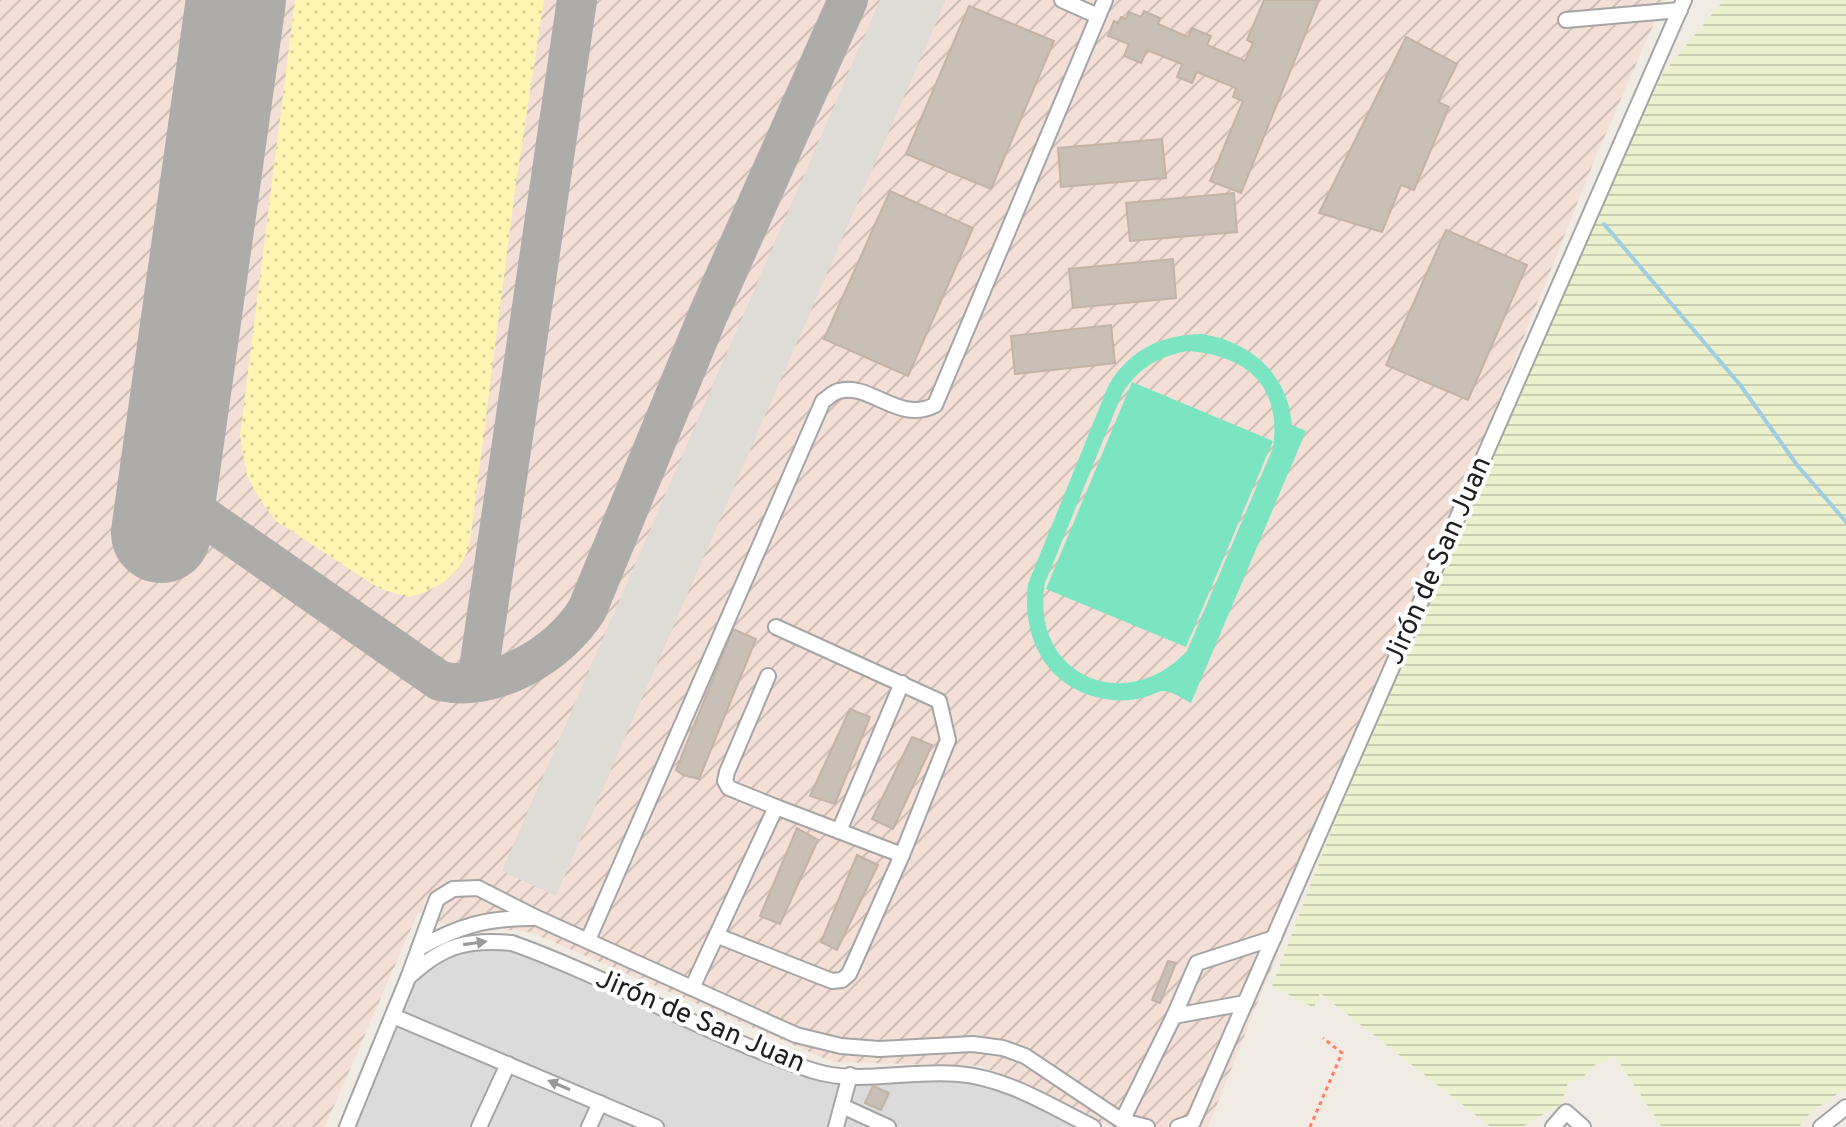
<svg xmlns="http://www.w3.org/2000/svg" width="1846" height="1127" viewBox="0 0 1846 1127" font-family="Overpass,sans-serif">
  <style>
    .residential { fill: #dcdbdb }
    .military { fill: url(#military-furrows) }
    .airport { fill: #dedcd5 }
    .farmland { fill: url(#farmland-rules) }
    .sand { fill: url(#sand-dots) }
    .pitch { fill: #7be5c2; fill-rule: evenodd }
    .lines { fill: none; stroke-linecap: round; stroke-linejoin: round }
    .stream { stroke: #a0cee1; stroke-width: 4 }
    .taxiway { stroke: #aeaca8; stroke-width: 40 }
    .runway { stroke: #aeaca8; stroke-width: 100 }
    .building { fill: #c8bfb6; stroke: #c2b3a4; stroke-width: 2 }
    .minor-casing { stroke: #a5a5a5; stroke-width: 18 }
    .path { stroke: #ff7e65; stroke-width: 3; stroke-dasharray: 4 4; stroke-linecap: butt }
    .minor { stroke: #fff; stroke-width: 14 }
    .oneway { fill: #9a9a9a }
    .labels { text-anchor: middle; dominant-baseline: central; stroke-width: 8; stroke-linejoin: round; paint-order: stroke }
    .street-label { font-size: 28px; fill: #1e1e1e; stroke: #fff }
  </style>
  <defs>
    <pattern id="military-furrows" width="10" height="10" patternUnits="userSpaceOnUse" patternTransform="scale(2)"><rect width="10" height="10" fill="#f3dfd5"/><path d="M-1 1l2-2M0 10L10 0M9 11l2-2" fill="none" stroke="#d0bfb6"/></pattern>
    <pattern id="farmland-rules" width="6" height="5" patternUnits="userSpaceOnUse" patternTransform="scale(2)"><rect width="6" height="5" fill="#ebf0cd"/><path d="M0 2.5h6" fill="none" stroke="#c9cdb0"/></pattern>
    <pattern id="sand-dots" width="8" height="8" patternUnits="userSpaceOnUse" patternTransform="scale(2)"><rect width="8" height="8" fill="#fff4b2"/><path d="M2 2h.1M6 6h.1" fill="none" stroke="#dad199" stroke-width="1.8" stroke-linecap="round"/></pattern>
  </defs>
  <rect width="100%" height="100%" fill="#f0ece3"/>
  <path class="residential" d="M 477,936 L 532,941 L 816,1067 L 1012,1085 L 1100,1127 L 337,1127 L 399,976 L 443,944 Z"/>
  <path class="military" d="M 0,0 L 1664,0 L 1597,154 L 1208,1127 L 1112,1127 L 982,1066 L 833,1062 L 530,932 L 497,929 L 465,933 L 418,912 L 325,1127 L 0,1127 Z"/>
  <path class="airport" d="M 880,0 L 946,0 L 556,896 L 502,871 Z"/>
  <path class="farmland" d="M 1724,0 L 1846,0 L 1846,1088 L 1810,1113 L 1799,1127 L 1662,1127 L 1615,1056 L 1596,1064 L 1581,1079 L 1568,1082 L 1561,1104 L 1522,1127 L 1491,1127 L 1320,993 L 1314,1008 L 1272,986 L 1335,821 L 1649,99 L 1664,72 Z"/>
  <path class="sand" d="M 295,0 L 544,0 L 516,183 L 469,549 L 459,567 L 444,582 L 426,592 L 409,597 L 380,589 L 276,521 L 260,500 L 247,476 L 240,435 Z"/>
  <g class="pitch">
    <path d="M 1202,334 C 1251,342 1288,374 1292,425 L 1306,431 L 1191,703 C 1183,699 1170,690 1162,691 C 1157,692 1150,696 1145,697 C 1135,700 1124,701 1113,700 C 1051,694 1021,643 1028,584 L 1109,384 C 1131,349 1161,335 1202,334 ZM 1187,351 C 1247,355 1282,386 1273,448 L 1187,651 C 1125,717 1029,675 1045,583 L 1122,394 C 1138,368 1158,357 1187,351 Z"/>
    <path d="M 1132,382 L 1273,441 L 1186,647 L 1046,589 Z"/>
  </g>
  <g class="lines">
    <path class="stream" d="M 1604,224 L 1741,386 L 1797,465 L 1846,522"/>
    <g class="taxiway">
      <path d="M 167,491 L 440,681 C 495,693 558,655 587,610 L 708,315 L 848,0"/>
      <path d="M 477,682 L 577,0"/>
    </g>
    <path class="runway" d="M 161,533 L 236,0"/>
  </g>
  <g class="building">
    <path d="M 1264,0 L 1319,0 L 1241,193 L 1210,181 L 1243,101 L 1233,97 L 1236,88 L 1197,72 L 1192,83 L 1177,77 L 1182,64 L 1147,50 L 1141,63 L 1124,56 L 1129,44 L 1108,36 L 1114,21 L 1118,23 L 1121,17 L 1126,19 L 1129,12 L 1141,17 L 1144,11 L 1160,18 L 1158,24 L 1188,37 L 1192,28 L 1211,36 L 1207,45 L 1245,61 L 1253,43 L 1247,40 Z"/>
    <path d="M 969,6 L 1054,41 L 991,189 L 906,154 Z"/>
    <path d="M 1406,37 L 1457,64 L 1438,102 L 1449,107 L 1414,190 L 1401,185 L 1382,232 L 1319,213 Z"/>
    <path d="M 1162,139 L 1166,178 L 1061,187 L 1058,148 Z"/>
    <path d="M 890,191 L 973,228 L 908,376 L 824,339 Z"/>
    <path d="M 1234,193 L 1237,232 L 1130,241 L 1126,203 Z"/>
    <path d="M 1446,230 L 1527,265 L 1468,400 L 1386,365 Z"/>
    <path d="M 1173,259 L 1176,298 L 1073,308 L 1069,269 Z"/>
    <path d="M 1111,325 L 1115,363 L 1015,374 L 1011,336 Z"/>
    <path d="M 733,629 L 756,639 L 699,779 L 683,775 L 676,770 Z"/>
    <path d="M 850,709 L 870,717 L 835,804 L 810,796 Z"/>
    <path d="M 912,737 L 932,745 L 893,829 L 872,819 Z"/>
    <path d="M 797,828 L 818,840 L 780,924 L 760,916 Z"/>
    <path d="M 857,855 L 878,865 L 837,950 L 821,942 Z"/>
    <path d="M 1168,961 L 1176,963 L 1160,1003 L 1152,1000 Z"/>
    <path d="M 873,1086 L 889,1093 L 881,1110 L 865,1103 Z"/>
  </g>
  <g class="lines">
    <defs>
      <g id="minor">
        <path d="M 1062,0 L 1098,16"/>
        <path d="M 1566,20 L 1680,10"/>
        <path d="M 768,676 L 727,772 L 725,781 L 729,788 L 776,807"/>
        <path d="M 839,831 L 902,683"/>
        <path d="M 718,936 L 832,981 L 842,980 L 849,974 L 902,855 L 948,740 L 939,701 L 776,627"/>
        <path d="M 588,940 L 823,401 C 828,398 833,392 839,391 C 870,382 898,424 935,405 L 1105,0"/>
        <path d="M 419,948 C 459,926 486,918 532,918"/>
        <path d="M 411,975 C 444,945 468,939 512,943 C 615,980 710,1037 814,1071 C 859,1085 912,1069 959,1074 C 1007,1078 1050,1106 1093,1127"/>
        <path d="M 692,988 L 776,807 L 902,855"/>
        <path d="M 393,1016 L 656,1127"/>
        <path d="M 1174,1016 L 1197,963 L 1274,938"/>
        <path d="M 842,1106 L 888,1127"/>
        <path d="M 1122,1121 L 1174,1016 L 1245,1003"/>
        <path d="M 347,1127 L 408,978 L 437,899 L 453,889 L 478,888 L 537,918 L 796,1035 L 841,1046 L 879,1049 L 973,1044 L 1003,1048 L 1025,1056 L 1122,1121 L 1147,1127"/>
        <path d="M 479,1127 L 508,1064"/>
        <path d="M 589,1127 L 600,1103"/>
        <path d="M 836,1127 L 850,1075"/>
        <path d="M 1178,1127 L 1193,1122 L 1684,0"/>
        <path d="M 1553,1127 L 1566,1112 L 1583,1127"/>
        <path d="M 1821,1127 L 1846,1107"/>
      </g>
    </defs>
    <use href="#minor" class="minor-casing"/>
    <path class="path" d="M 1310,1127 L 1342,1053 L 1323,1038"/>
    <use href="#minor" class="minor"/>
  </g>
  <defs><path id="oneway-solid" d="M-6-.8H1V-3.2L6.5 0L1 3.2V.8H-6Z" transform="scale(2)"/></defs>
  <g class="oneway">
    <use href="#oneway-solid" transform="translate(475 943) rotate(-8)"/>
    <use href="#oneway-solid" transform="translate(559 1085) rotate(-157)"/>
  </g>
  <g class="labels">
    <g class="street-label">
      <text transform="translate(1439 561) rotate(-66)">Jirón de San Juan</text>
      <text transform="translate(700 1022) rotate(23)">Jirón de San Juan</text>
    </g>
  </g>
</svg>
